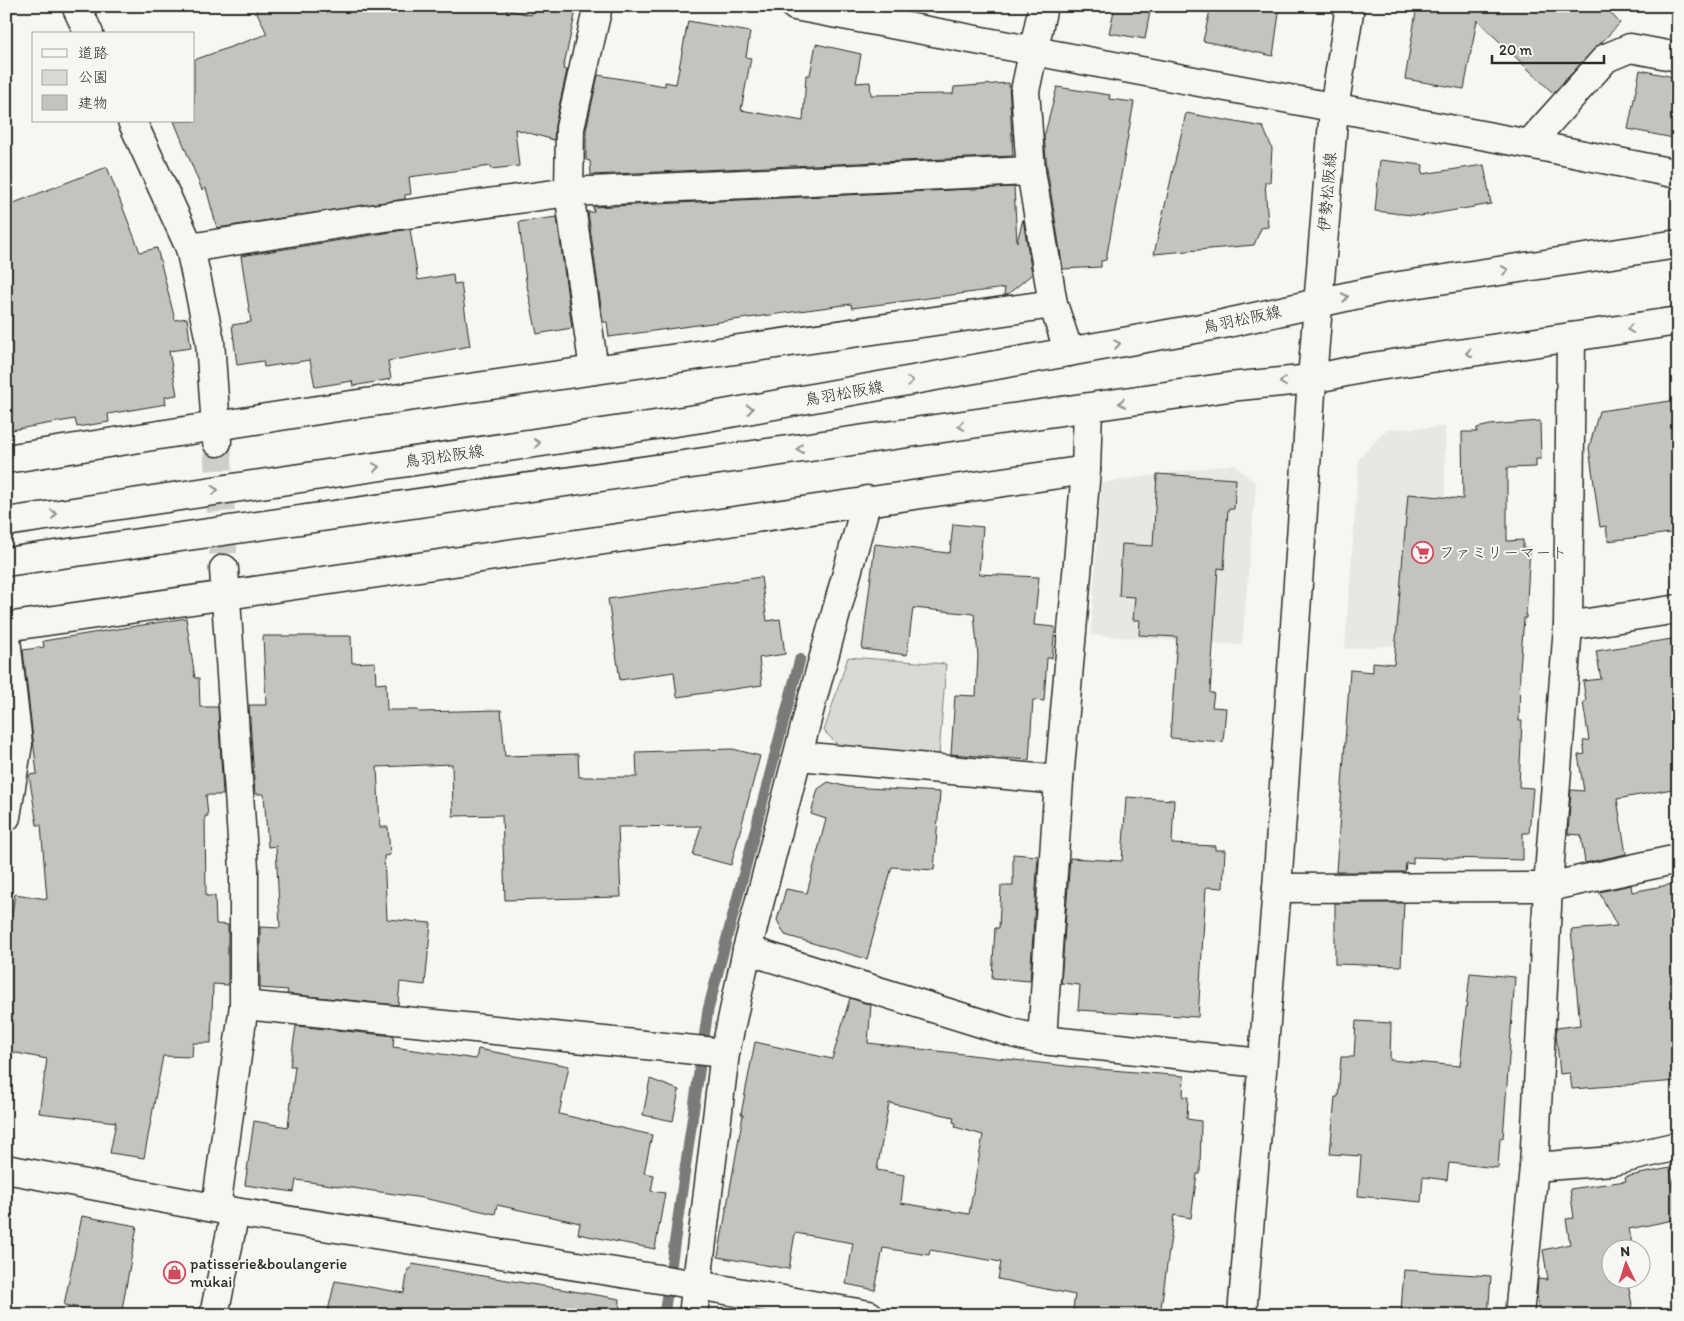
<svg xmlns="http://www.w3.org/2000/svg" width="1684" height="1321" viewBox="0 0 1684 1321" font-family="Itim,'Klee One',sans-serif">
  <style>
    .built { fill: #e7e7e3 }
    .green { fill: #d9d9d5; stroke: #828280 }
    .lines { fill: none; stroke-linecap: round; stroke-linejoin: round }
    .stream { stroke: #7a7a78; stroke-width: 11 }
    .building { fill: #c3c3c0; stroke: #2b2b2b; fill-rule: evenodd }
    .street-tunnel { stroke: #cdcdca; stroke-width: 28; stroke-dasharray: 28 14; stroke-linecap: butt }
    .street-casing { stroke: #2b2b2b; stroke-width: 31 }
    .secondary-casing { stroke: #2b2b2b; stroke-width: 31 }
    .primary-casing { stroke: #2b2b2b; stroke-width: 31 }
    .street { stroke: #f6f6f2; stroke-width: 28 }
    .secondary { stroke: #f6f6f2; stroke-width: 28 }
    .primary { stroke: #f6f6f2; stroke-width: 28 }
    .oneway { stroke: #90908e }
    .labels { text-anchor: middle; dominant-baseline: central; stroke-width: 4; stroke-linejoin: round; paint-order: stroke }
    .street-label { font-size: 16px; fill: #2b2b2b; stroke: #f6f6f2 }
    .poi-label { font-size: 16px; fill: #2b2b2b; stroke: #f6f6f2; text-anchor: start }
  </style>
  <rect width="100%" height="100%" fill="#f6f6f2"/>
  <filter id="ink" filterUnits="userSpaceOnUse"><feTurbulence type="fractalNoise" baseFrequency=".02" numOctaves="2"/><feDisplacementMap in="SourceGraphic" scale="10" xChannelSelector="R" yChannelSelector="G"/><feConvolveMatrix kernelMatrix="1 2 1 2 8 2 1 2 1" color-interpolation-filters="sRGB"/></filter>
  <g filter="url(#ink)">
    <g class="built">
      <path d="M 1445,427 L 1445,641 L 1345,649 L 1359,459 L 1387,429 Z"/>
      <path d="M 1234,464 L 1256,484 L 1242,645 L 1091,635 L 1101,483 Z"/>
    </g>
    <path class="green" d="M 848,657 L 946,664 L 939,755 L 840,747 L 824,731 Z"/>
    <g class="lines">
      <path class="stream" d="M 664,1315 L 708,1010 L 800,659"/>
    </g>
    <g class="building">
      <path d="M 254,6 L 491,6 L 531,15 L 533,6 L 577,6 L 563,69 L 567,70 L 555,125 L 554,140 L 515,129 L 519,166 L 491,169 L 491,166 L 409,177 L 411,194 L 405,195 L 405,199 L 217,228 L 206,188 L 202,190 L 174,121 L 194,121 L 194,60 L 267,34 Z"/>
      <path d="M 1115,6 L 1151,6 L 1145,39 L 1109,33 Z"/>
      <path d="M 1211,6 L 1280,6 L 1273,56 L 1203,41 Z"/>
      <path d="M 1417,6 L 1604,6 L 1620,23 L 1553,93 L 1477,20 L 1464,89 L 1405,79 Z"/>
      <path d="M 688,21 L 750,32 L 746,57 L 751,58 L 741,110 L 803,121 L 806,75 L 810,75 L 816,44 L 861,54 L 856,83 L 870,82 L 871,95 L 953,94 L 954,87 L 1009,83 L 1013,156 L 591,175 L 590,161 L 586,160 L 586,130 L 598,75 L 665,86 L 665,82 L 676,84 Z"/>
      <path d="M 1640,70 L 1678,78 L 1678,139 L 1628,129 Z"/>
      <path d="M 1057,87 L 1110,95 L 1109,99 L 1134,102 L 1106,260 L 1101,261 L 1101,267 L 1063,269 L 1047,169 L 1044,137 Z"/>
      <path d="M 1186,113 L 1263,127 L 1272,148 L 1270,182 L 1265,182 L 1268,227 L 1261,228 L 1254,245 L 1154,254 Z"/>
      <path d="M 1380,160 L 1423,165 L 1422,174 L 1484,165 L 1491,204 L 1421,216 L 1375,211 Z"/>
      <path d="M 107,167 L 140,252 L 157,248 L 175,320 L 187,318 L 191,348 L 169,351 L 177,395 L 165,397 L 166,404 L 108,414 L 109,422 L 77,427 L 75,419 L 6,431 L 6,206 Z"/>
      <path d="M 1014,187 L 1017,242 L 1023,219 L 1032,274 L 1007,295 L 1004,295 L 1005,288 L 852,308 L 851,304 L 609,337 L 607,322 L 603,322 L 588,212 L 594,212 L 593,207 Z"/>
      <path d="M 557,217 L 572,328 L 537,334 L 526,281 L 519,222 Z"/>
      <path d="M 410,229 L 418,280 L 453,274 L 454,284 L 461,283 L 470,346 L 388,361 L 391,379 L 353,386 L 352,381 L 315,387 L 310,360 L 264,367 L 263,361 L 237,365 L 232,325 L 251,322 L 241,256 Z"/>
      <path d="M 1678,400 L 1678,532 L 1608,541 L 1606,526 L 1600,527 L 1589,448 L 1599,411 Z"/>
      <path d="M 1540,421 L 1541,459 L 1536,459 L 1536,467 L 1507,468 L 1507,541 L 1523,540 L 1523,548 L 1530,548 L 1526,618 L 1524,618 L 1520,669 L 1519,721 L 1522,721 L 1519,787 L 1533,788 L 1529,833 L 1523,833 L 1523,860 L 1413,857 L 1413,864 L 1406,863 L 1405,872 L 1336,872 L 1350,670 L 1373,672 L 1373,662 L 1394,664 L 1408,494 L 1463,499 L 1462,432 L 1477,432 L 1477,428 L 1490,425 Z"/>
      <path d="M 1157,474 L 1236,479 L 1234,509 L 1228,509 L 1224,569 L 1218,568 L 1210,693 L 1214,693 L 1212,707 L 1226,708 L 1223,742 L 1170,738 L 1177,637 L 1139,635 L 1140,620 L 1133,620 L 1135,597 L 1119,596 L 1122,544 L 1153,546 Z"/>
      <path d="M 953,524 L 983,527 L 979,574 L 1039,577 L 1034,625 L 1055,627 L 1052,658 L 1047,658 L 1044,701 L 1033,700 L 1029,760 L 951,754 L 955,695 L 976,696 L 978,656 L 974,614 L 913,608 L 907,655 L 862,649 L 875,544 L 948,553 L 950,552 Z"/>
      <path d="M 761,577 L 767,621 L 780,619 L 785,654 L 759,658 L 762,685 L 677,697 L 674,672 L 620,680 L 608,599 Z"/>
      <path d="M 186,618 L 195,678 L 199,678 L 200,707 L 218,707 L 223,795 L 206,795 L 208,816 L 205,816 L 206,896 L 215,896 L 216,924 L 228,925 L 228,985 L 213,984 L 211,1043 L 193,1043 L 192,1057 L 163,1056 L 144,1158 L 110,1153 L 116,1122 L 39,1113 L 47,1059 L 6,1051 L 6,954 L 15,894 L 47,899 L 41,825 L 37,825 L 29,775 L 37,774 L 23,650 L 44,647 L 43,641 Z"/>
      <path d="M 263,636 L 351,636 L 352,663 L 375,662 L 376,684 L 386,683 L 387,710 L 418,710 L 419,712 L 501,710 L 505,756 L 578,754 L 579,777 L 637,777 L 636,752 L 733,749 L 760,756 L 731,865 L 693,855 L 701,826 L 618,827 L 621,897 L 505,900 L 502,815 L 453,816 L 452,764 L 377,767 L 380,827 L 388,827 L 390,855 L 384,856 L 387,919 L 431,923 L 425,985 L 400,982 L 398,1005 L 287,994 L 288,990 L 260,988 L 260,927 L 280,928 L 276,846 L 268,847 L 264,794 L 255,794 L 249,705 L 266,705 Z"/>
      <path d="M 1678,638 L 1678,788 L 1617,799 L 1626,854 L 1585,863 L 1581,835 L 1568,834 L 1571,790 L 1584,791 L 1578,755 L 1585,754 L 1583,741 L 1589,740 L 1583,702 L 1586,701 L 1583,681 L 1601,679 L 1596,651 Z"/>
      <path d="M 828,782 L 848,787 L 940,792 L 934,870 L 892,867 L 867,959 L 785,935 L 777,920 L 786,889 L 807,893 L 826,819 L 811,814 L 818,789 Z"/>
      <path d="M 1126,797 L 1174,800 L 1172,844 L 1215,846 L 1215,850 L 1225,850 L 1223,888 L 1206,887 L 1198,1017 L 1078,1010 L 1080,985 L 1061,983 L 1070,858 L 1122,861 Z"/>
      <path d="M 1013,854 L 1038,856 L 1030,981 L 992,978 L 995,928 L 999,928 L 1001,886 L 1013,886 Z"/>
      <path d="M 1678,883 L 1678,1081 L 1572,1089 L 1570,1073 L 1560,1074 L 1556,1034 L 1557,1028 L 1580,1025 L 1571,930 L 1617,926 L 1599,892 L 1631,885 L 1632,892 Z"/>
      <path d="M 1335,903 L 1404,903 L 1401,966 L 1335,964 Z"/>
      <path d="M 1470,973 L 1515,977 L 1503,1138 L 1500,1138 L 1498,1168 L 1449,1163 L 1447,1180 L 1423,1177 L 1421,1202 L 1358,1196 L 1361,1156 L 1330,1154 L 1335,1097 L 1338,1097 L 1341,1057 L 1354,1057 L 1356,1021 L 1391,1023 L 1390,1060 L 1460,1066 Z"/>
      <path d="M 850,998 L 871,1005 L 868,1043 L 1075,1067 L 1184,1076 L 1183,1097 L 1188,1097 L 1187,1119 L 1201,1121 L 1200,1174 L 1197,1174 L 1191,1218 L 1174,1215 L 1160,1315 L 1072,1315 L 1075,1295 L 998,1279 L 1001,1262 L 930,1250 L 929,1255 L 883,1248 L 875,1290 L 846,1284 L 853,1243 L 795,1233 L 789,1269 L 718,1257 L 743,1115 L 741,1114 L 755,1042 L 832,1059 ZM 889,1103 L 954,1117 L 953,1122 L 956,1123 L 955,1127 L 983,1135 L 969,1214 L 901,1203 L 904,1175 L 877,1170 Z"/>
      <path d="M 296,1026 L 394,1036 L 393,1047 L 476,1059 L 478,1049 L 569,1066 L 559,1114 L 652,1135 L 644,1173 L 654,1175 L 651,1191 L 665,1193 L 655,1249 L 578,1234 L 580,1223 L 497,1205 L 495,1214 L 423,1198 L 296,1180 L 294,1192 L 245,1185 L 254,1121 L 288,1127 L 295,1066 L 290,1066 Z"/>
      <path d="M 650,1079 L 679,1090 L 673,1121 L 643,1115 Z"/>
      <path d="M 1670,1168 L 1678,1206 L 1678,1219 L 1629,1229 L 1632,1244 L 1620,1247 L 1621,1248 L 1612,1248 L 1612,1278 L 1627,1278 L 1634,1315 L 1540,1315 L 1537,1295 L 1538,1279 L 1548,1280 L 1543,1250 L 1570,1244 L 1566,1219 L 1574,1218 L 1570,1189 L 1626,1181 L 1625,1177 Z"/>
      <path d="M 82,1216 L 137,1226 L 121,1315 L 64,1305 Z"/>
      <path d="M 412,1264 L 620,1299 L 619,1315 L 327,1315 L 335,1281 L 404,1293 L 408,1269 L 411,1269 Z"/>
      <path d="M 1404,1270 L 1491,1276 L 1488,1315 L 1401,1311 Z"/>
    </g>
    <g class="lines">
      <path class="street-tunnel" d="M 217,442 L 224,569"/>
      <defs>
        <g id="street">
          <path d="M 76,6 L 89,34"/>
          <path d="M 1043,6 L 1025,91 L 1031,171 L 1053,304"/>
          <path d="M 132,121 L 190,248 L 210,341 L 217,442"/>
          <path d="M 1529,144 L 1606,58 L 1630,48 L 1678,57"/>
          <path d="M 190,248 L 364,220 L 569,192 L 570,128 L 598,6"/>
          <path d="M 594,370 L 569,192 L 1031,171"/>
          <path d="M 6,459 L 331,408 L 1053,304 L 1069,352"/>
          <path d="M 1568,626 L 1678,609"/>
          <path d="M 6,627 L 1086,470"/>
          <path d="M 6,639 L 18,744 L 6,817"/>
          <path d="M 799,756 L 1059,780"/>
          <path d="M 1277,888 L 1548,887 L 1678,859"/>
          <path d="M 747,950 L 1016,1034 L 1042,1040 L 1261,1063"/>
          <path d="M 244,1005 L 725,1053"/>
          <path d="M 1042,1040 L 1059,780 L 1086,470 L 1088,408"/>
          <path d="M 1534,1167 L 1613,1161 L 1678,1146"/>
          <path d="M 6,1169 L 235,1212 L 697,1285 L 869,1315"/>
          <path d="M 216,1208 L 244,1005 L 244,869 L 224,569"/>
          <path d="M 214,1315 L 235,1212"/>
          <path d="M 693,1315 L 725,1053 L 747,950 L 811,704 L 867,500"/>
          <path d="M 1519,1315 L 1534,1167 L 1548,887 L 1568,626 L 1571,337"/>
        </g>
        <g id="secondary">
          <path d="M 795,6 L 1529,144 L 1678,174"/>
          <path d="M 1242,1315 L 1277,888 L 1312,379"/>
        </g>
        <g id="primary">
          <path d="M 1312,379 L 1334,109 L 1350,6"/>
          <path d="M 6,522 L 702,418 L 1223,324 L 1386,288 L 1678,244"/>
          <path d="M 6,562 L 1229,387 L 1312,379 L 1365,368 L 1678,321"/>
        </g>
      </defs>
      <use href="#street" class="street-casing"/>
      <use href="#secondary" class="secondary-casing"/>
      <use href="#primary" class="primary-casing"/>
      <use href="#street" class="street"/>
      <use href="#secondary" class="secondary"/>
      <use href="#primary" class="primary"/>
    </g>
    <defs><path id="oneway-chevron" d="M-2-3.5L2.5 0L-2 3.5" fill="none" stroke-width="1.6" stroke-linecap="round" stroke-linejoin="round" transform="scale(1.25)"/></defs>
    <g class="oneway">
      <use href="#oneway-chevron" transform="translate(1505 270) rotate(-9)"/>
      <use href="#oneway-chevron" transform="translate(1345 297) rotate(-12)"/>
      <use href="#oneway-chevron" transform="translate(1630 329) rotate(172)"/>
      <use href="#oneway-chevron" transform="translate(1117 344) rotate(-10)"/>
      <use href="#oneway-chevron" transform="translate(1469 353) rotate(171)"/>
      <use href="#oneway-chevron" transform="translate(910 381) rotate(-10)"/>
      <use href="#oneway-chevron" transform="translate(1283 382) rotate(174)"/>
      <use href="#oneway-chevron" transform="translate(1122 403) rotate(172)"/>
      <use href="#oneway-chevron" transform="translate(750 409) rotate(-10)"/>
      <use href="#oneway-chevron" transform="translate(961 426) rotate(172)"/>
      <use href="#oneway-chevron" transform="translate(537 443) rotate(-8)"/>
      <use href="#oneway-chevron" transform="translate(800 449) rotate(172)"/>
      <use href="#oneway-chevron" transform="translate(376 467) rotate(-8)"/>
      <use href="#oneway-chevron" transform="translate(215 490) rotate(-8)"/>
      <use href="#oneway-chevron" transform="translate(54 514) rotate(-8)"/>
    </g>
  </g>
  <defs>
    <symbol id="supermarket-ring" viewBox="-11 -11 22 22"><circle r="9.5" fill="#f6f6f2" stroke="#d1495b" stroke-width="1.5"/><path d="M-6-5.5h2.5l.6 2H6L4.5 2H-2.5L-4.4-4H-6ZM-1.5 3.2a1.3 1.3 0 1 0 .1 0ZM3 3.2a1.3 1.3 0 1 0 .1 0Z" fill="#d1495b"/></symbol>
    <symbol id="shop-ring" viewBox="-11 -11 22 22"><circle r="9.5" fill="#f6f6f2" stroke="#d1495b" stroke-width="1.5"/><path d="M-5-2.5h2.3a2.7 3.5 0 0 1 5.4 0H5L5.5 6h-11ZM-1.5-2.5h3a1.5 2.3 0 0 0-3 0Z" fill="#d1495b"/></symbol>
  </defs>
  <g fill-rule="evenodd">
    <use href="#supermarket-ring" x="1410" y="540" width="25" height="25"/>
    <use href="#shop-ring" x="162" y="1260" width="25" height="25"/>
  </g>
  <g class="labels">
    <g class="street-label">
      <text transform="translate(1327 192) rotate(-85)">伊勢松阪線</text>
      <text transform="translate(1242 319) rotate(-12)">鳥羽松阪線</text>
      <text transform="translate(844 393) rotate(-10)">鳥羽松阪線</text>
      <text transform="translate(444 456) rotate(-8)">鳥羽松阪線</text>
    </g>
    <g class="poi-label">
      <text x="1439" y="552">ファミリーマート</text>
      <text x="190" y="1263">patisserie&amp;boulangerie<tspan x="190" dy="18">mukai</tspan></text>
    </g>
  </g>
  <rect width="1684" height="1321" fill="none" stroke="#f6f6f2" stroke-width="25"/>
  <rect x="12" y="12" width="1659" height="1296" fill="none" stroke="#2b2b2b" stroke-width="2" filter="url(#ink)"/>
  <rect x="32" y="32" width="162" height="90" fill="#f6f6f2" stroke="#a5a5a2"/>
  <rect x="42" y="49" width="25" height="8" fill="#f6f6f2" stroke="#a5a5a2"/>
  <text x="78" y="58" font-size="15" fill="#2b2b2b">道路</text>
  <rect x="42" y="70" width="25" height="15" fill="#d9d9d5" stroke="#a5a5a2"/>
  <text x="78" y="82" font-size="15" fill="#2b2b2b">公園</text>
  <rect x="42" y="95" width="25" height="15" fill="#c3c3c0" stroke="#a5a5a2"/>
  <text x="78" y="108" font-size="15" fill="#2b2b2b">建物</text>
  <g transform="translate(1626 1264) rotate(356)"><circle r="24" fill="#f6f6f2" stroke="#a5a5a2"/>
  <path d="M0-4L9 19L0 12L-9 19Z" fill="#d1495b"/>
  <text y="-8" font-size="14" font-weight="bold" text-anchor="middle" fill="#2b2b2b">N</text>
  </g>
  <path d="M1492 55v8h112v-8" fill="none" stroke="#2b2b2b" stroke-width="2.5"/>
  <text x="1499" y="55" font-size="15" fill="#2b2b2b" stroke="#f6f6f2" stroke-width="4" paint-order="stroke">20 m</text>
</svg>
